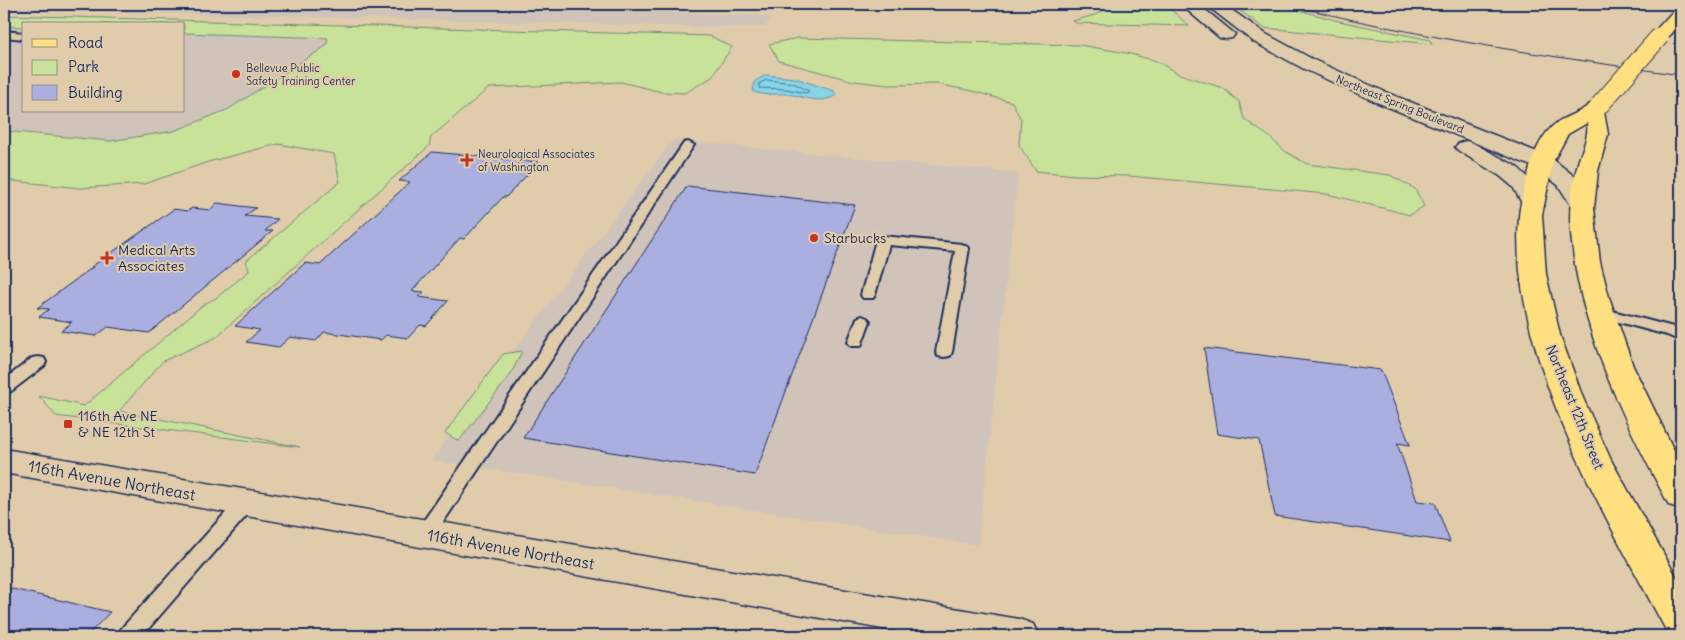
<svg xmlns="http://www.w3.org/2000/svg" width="1685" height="640" viewBox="0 0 1685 640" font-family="Delius,sans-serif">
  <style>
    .built { fill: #d0c3ba }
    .green { fill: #c8e299; stroke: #72887c }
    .water { fill: #87d4e7; stroke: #5c92b0 }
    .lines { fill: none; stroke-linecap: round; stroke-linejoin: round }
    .shore { stroke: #467195; stroke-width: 1 }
    .building { fill: #abafe0; stroke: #1b2f5e }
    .service-casing { stroke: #1b2f5e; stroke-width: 4 }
    .tertiary-casing { stroke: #1b2f5e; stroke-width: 3 }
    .secondary-casing { stroke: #1b2f5e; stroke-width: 3 }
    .primary-casing { stroke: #1b2f5e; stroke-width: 3 }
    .service { fill: #e0ccaa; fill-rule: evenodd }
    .tertiary { fill: #e0ccaa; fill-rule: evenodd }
    .secondary { fill: #e0ccaa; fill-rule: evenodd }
    .primary { fill: #ffdf80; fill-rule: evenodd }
    .tram { stroke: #1b2f5e; stroke-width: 1 }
    .primary-bridge-casing { stroke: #1b2f5e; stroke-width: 20; stroke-linecap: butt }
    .primary-bridge { stroke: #ffdf80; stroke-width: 18 }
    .poi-dot { fill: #c8321e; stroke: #e0ccaa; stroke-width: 2 }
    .labels { text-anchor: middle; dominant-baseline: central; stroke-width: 4; stroke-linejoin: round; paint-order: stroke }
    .far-poi-label { font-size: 11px; fill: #1b2f5e; stroke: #e0ccaa; text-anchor: start }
    .far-street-label { font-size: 11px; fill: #1b2f5e; stroke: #e0ccaa }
    .poi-label { font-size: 14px; fill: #1b2f5e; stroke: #e0ccaa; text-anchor: start }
    .street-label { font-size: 14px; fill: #1b2f5e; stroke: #e0ccaa }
    .near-street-label { font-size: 16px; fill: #1b2f5e; stroke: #e0ccaa }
  </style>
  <rect width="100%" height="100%" fill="#e0ccaa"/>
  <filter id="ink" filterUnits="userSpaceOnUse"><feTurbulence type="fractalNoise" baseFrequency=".02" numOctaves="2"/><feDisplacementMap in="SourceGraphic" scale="10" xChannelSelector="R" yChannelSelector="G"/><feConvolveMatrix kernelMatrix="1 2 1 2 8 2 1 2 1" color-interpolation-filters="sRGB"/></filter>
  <g filter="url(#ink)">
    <g class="built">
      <path d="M 4,4 L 561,4 L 591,9 L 771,16 L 766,27 L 701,27 L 4,9 Z"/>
      <path d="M 4,27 L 24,28 L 24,111 L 184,111 L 184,33 L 344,37 L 123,183 L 4,170 Z"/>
      <path d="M 673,140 L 1018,173 L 978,545 L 431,460 Z"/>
    </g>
    <g class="green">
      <path d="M 1114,4 L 1165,4 L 1189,26 L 1076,23 L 1073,21 L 1095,15 Z"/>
      <path d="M 1231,4 L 1276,4 L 1339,21 L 1430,40 L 1432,44 L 1264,28 Z"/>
      <path d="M 4,15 L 710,36 L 732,47 L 712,77 L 685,93 L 662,92 L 621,82 L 489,88 L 431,137 L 429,146 L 215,338 L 163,361 L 119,411 L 300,447 L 56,416 L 39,396 L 84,406 L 204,304 L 216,298 L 249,271 L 246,261 L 340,182 L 334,154 L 278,144 L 208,162 L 144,184 L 80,188 L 4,180 L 4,131 L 110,141 L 174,131 L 229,109 L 326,46 L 328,38 L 184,33 L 184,24 L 24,24 L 24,27 L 4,26 Z"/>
      <path d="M 798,38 L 1080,45 L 1127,53 L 1156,61 L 1179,74 L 1223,88 L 1239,102 L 1244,119 L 1268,136 L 1286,152 L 1307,164 L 1390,175 L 1415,189 L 1424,206 L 1410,215 L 1327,194 L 1129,176 L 1075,175 L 1036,171 L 1019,145 L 1021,119 L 1012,102 L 972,91 L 937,84 L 888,85 L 854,81 L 779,61 L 769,44 Z"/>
      <path d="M 522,351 L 511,374 L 459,441 L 445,433 L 503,354 Z"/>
    </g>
    <path class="water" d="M 766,75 L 795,78 L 834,91 L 836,95 C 820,106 802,95 785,94 C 773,93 764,97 753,91 L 755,81 Z"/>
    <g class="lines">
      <path class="shore" d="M 767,80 L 793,83 L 809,91 L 806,93 L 786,89 L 759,88 L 759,84 Z"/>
    </g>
    <g class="building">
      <path d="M 432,152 L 539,162 L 506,197 L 503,197 L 464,239 L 460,238 L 412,291 L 424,292 L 419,297 L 448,301 L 426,326 L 420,325 L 408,338 L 386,335 L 381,340 L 324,332 L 316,341 L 290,337 L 279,347 L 246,342 L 260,330 L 235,326 L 305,263 L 320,265 L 410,182 L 399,181 Z"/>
      <path d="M 687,186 L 855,205 L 755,475 L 523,438 Z"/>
      <path d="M 217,203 L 256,208 L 245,216 L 278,219 L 265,231 L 273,231 L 149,333 L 108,327 L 96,336 L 61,331 L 72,322 L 39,317 L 49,309 L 37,308 L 93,267 L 91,267 L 174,209 L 187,211 L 192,208 L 210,210 Z"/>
      <path d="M 1204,348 L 1381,370 L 1410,445 L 1397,443 L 1417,501 L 1435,503 L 1450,542 L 1275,516 L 1259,440 L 1217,434 Z"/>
      <path d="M 4,587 L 110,612 L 87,636 L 4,636 Z"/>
    </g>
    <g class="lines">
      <defs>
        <g id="service">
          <path d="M 4,31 L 24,33 L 24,39 L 4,37 Z"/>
          <path d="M 688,142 L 694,145 L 432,539 L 425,542 L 418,539 L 415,534 L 418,529 L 684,143 Z"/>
          <path d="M 883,236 L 962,244 L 969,248 L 952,352 L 950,356 L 944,357 L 938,356 L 936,352 L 955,251 L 889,245 L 875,295 L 873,298 L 863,298 L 861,295 L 876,240 Z"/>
          <path d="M 1601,308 L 1677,328 L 1681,330 L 1681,341 L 1667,335 L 1596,316 L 1594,313 L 1596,310 Z"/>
          <path d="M 862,316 L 867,318 L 870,321 L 861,346 L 851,346 L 848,342 L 857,318 Z"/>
          <path d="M 38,357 L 44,358 L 46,362 L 44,366 L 10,392 L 4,394 L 4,380 L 32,358 Z"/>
          <path d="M 246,496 L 253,498 L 255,503 L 253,508 L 142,636 L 118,636 L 121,629 L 239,498 Z"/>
        </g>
        <g id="tertiary">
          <path d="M 1180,4 L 1198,4 L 1235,34 L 1232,38 L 1226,39 L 1220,38 Z"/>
          <path d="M 1205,4 L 1223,4 L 1266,34 L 1316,61 L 1390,94 L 1550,157 L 1574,176 L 1594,205 L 1590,210 L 1582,212 L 1574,210 L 1558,185 L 1534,167 L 1376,102 L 1304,69 L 1254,42 Z"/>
          <path d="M 1466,141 L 1473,143 L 1516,166 L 1530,179 L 1544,202 L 1540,207 L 1532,209 L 1524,207 L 1513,187 L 1500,176 L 1459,151 L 1455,147 L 1459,143 Z"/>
        </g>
        <path id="secondary" d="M 4,449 L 1019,619 L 1033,624 L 1039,636 L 922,636 L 4,473 Z"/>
        <g id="primary">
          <path d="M 1681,7 L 1681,22 C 1673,31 1668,43 1654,40 L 1651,36 L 1654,32 L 1675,9 Z"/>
          <path d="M 1599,100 L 1606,102 L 1609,106 L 1604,112 L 1608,134 L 1598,171 L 1594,208 L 1600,262 L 1609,297 L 1633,366 L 1681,465 L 1681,509 L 1669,505 C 1622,417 1575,321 1570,219 C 1570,200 1573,181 1578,163 C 1582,149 1589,137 1587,123 L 1568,134 L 1553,162 L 1542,215 L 1546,274 L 1560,335 L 1583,398 L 1611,460 L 1681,585 L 1681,636 L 1667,632 C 1605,516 1508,352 1519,216 C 1520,204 1524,191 1527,179 C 1532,158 1540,134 1559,121 C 1566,117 1573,114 1580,111 C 1587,107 1591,102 1599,100 Z"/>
        </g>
      </defs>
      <use href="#service" class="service-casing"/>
      <use href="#tertiary" class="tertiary-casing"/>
      <use href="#secondary" class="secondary-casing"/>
      <use href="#primary" class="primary-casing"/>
      <use href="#service" class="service"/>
      <use href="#tertiary" class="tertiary"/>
      <use href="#secondary" class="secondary"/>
      <use href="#primary" class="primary"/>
      <path class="tram" d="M 1287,4 C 1417,38 1549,56 1681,75"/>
      <defs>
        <path id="primary-bridge" d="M 1599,106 L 1660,36"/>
      </defs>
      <use href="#primary-bridge" class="primary-bridge-casing"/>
      <use href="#primary-bridge" class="primary-bridge"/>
    </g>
  </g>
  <g class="poi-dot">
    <circle cx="236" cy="74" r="5"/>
    <path d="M464.5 152.5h5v5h5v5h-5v5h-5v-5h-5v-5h5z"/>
    <circle cx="814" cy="238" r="5"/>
    <path d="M104.5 250.5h5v5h5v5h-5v5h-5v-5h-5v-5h5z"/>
    <rect x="63" y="419" width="10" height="10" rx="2.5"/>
  </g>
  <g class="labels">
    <g class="far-poi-label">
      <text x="246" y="68">Bellevue Public<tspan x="246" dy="13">Safety Training Center</tspan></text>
      <text x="478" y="154">Neurological Associates<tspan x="478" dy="13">of Washington</tspan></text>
    </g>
    <g class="far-street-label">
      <text transform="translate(1400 104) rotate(22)">Northeast Spring Boulevard</text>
    </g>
    <g class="poi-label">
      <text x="824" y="238">Starbucks</text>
      <text x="118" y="250">Medical Arts<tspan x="118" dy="16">Associates</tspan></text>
      <text x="78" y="416">116th Ave NE<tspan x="78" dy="16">&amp; NE 12th St</tspan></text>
    </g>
    <g class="street-label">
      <text transform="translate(1575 407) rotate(68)">Northeast 12th Street</text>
    </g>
    <g class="near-street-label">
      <text transform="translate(112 480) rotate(10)">116th Avenue Northeast</text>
      <text transform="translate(511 549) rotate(10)">116th Avenue Northeast</text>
    </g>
  </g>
  <rect width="1685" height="640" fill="none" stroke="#e0ccaa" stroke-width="20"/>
  <rect x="10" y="10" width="1665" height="620" fill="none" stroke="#1b2f5e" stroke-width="2" filter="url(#ink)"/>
  <rect x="22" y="22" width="162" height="90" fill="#e0ccaa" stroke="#918d8c"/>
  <rect x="32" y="39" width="25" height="8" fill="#ffdf80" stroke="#918d8c"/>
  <text x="68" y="48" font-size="15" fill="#1b2f5e">Road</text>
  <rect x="32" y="60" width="25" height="15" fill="#c8e299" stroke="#918d8c"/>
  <text x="68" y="72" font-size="15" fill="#1b2f5e">Park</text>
  <rect x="32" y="85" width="25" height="15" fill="#abafe0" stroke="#918d8c"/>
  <text x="68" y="98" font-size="15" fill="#1b2f5e">Building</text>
</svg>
